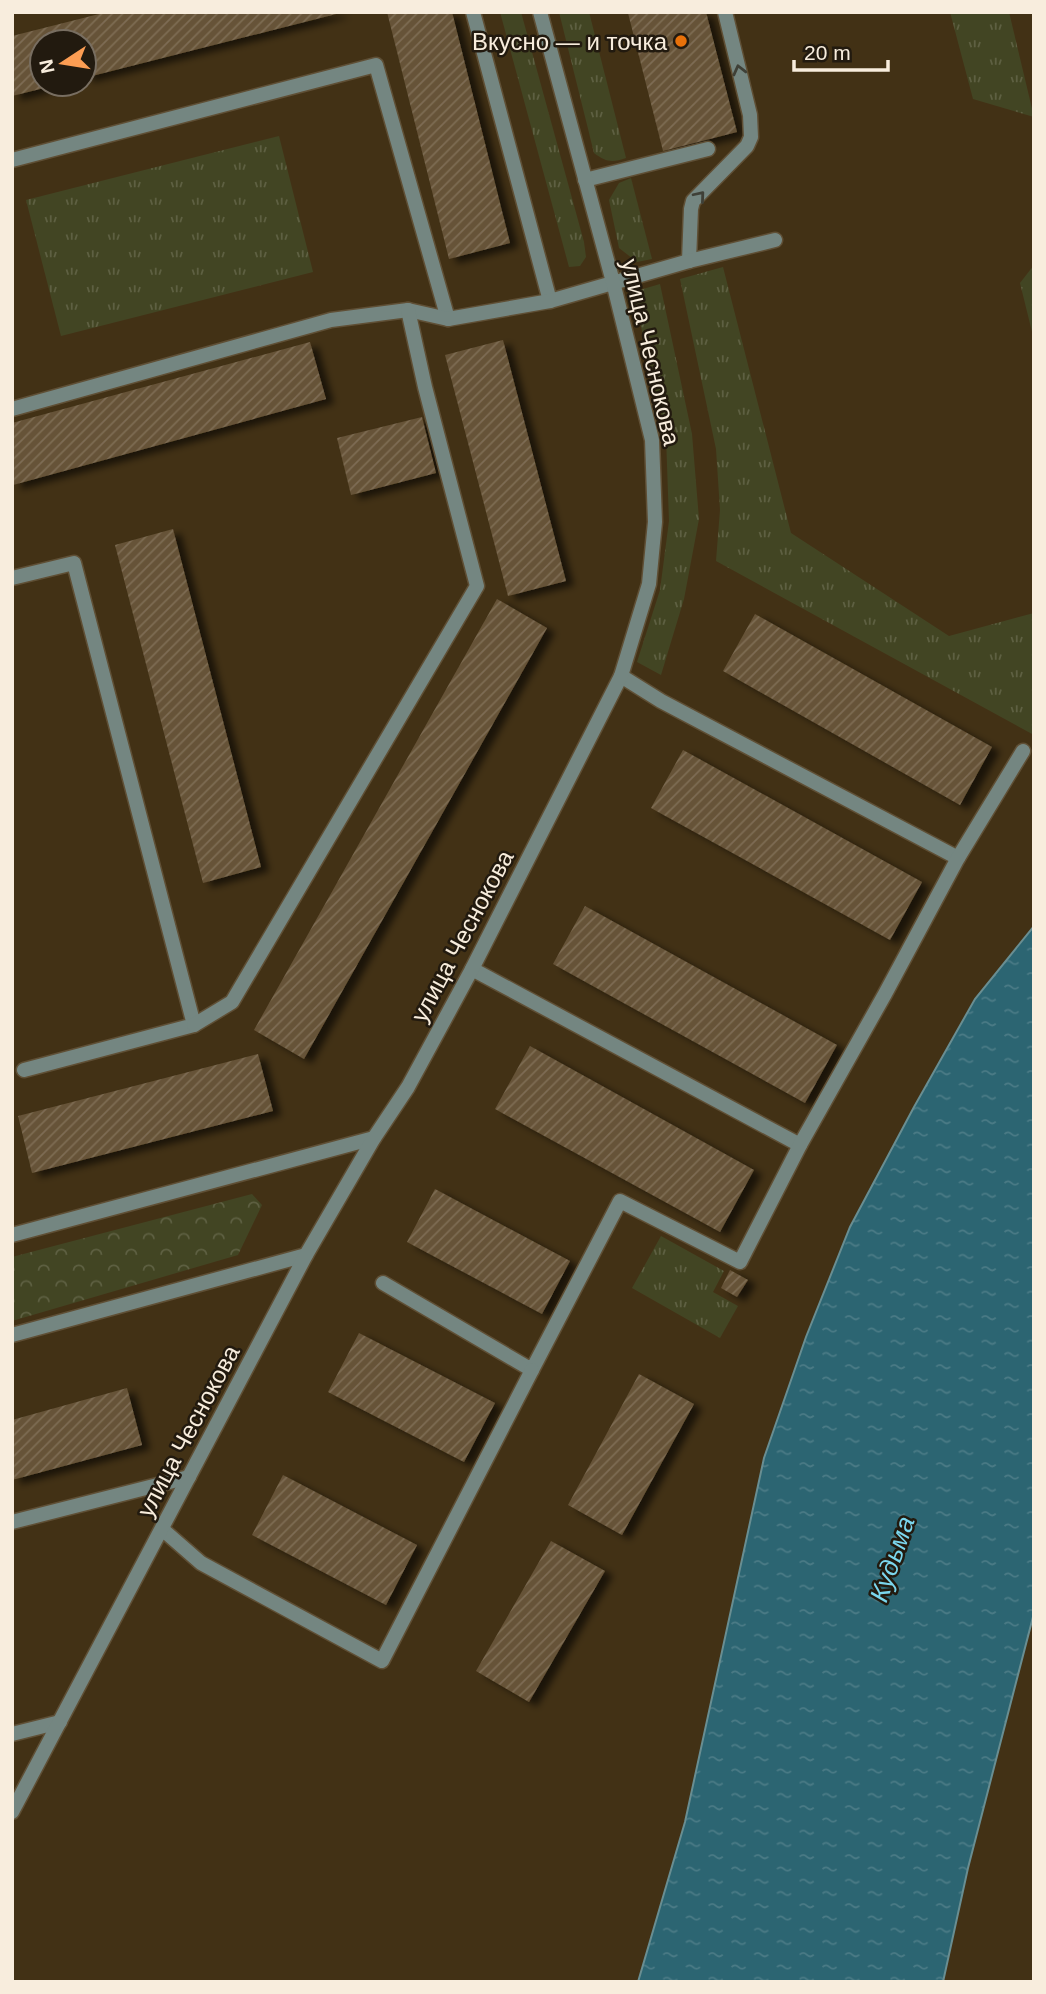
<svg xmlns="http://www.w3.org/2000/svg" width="1046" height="1994" viewBox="0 0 1046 1994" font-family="Arial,sans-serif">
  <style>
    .grass { fill: url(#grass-tufts) }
    .forest { fill: url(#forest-crowns) }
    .water { fill: url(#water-ripples); stroke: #698e92; stroke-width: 2 }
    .building { fill: url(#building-hatch); filter: url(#shadow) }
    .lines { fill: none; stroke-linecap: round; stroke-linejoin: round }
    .lane-casing { stroke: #5f4f35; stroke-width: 17 }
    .street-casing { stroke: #5f4f35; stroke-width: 17 }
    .lane { stroke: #748681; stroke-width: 14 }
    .street { stroke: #748681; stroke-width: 14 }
    .oneway { stroke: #3f4037 }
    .food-dot { fill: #e8710a; stroke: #221a0f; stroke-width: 2.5 }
    .labels { text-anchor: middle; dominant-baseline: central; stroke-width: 5; stroke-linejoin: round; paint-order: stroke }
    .poi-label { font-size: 24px; fill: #f8eddd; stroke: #221a0f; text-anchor: end }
    .street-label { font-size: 24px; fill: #f8eddd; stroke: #221a0f }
    .water-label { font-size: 26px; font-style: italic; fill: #7bd6ed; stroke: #221a0f }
  </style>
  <defs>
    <pattern id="grass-tufts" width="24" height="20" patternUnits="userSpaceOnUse" patternTransform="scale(1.75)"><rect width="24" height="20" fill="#424523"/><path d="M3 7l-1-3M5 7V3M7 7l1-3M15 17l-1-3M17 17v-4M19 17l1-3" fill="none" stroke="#5e6042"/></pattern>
    <pattern id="forest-crowns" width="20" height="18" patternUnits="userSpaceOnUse" patternTransform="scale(1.75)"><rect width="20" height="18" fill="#424523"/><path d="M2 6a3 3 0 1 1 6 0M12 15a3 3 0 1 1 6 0" fill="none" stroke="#5e6042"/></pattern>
    <pattern id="water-ripples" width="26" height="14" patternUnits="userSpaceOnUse" patternTransform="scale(1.75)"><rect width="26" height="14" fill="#2c6572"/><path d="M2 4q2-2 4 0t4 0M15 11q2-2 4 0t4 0" fill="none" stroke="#4b7b86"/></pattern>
    <pattern id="building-hatch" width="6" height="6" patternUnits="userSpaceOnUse" patternTransform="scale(1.75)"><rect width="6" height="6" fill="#665337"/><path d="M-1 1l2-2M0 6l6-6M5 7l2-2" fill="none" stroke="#7d6c54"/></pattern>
    <filter id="shadow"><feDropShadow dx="8" dy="4.5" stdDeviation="3.5" flood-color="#0009"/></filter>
  </defs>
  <rect width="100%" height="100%" fill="#423115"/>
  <g class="grass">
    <path d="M 500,12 L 521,12 L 584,242 L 586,257 L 580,266 L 569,267 Z"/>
    <path d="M 559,12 L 589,12 L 626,158 C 612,163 606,162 594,153 Z"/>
    <path d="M 950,12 L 1009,12 L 1034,117 L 973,99 Z"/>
    <path d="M 279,136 L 313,272 L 61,336 L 26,200 Z"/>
    <path d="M 631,178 L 652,259 L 637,262 L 619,248 L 609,200 L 619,183 Z"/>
    <path d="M 1034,265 L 1034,340 L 1020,283 Z"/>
    <path d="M 723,267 L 791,533 L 949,636 L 1034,613 L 1034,735 L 716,561 L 720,510 L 716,449 L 680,279 Z"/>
    <path d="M 660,284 L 692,434 L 699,519 L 684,599 L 661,675 L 637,662 L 660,590 L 669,521 L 666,436 L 633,292 Z"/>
    <path d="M 661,1236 L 724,1271 L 713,1292 L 738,1306 L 720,1338 L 632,1288 Z"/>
  </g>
  <path class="forest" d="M 252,1194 L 262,1205 L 238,1255 L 12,1321 L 12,1257 Z"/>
  <path class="water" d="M 1034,926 L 1034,1613 L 968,1868 L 943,1982 L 638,1982 L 685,1822 L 764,1458 L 806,1337 L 850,1227 L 914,1107 L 975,999 Z"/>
  <g class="building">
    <path d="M 107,12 L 340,12 L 340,13 L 84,78 L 84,42 L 42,42 L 42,84 L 56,85 L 12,96 L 12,36 Z"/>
    <path d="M 387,12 L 452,12 L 510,243 L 449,259 Z"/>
    <path d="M 706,12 L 737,132 L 663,151 L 628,13 Z"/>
    <path d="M 503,340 L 566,581 L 508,596 L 445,355 Z"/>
    <path d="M 310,342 L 326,399 L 13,485 L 12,423 Z"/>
    <path d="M 422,417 L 436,473 L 351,495 L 337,438 Z"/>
    <path d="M 173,529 L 261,867 L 203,883 L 115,545 Z"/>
    <path d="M 497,599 L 547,628 L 304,1059 L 254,1030 Z"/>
    <path d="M 755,614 L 992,747 L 960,805 L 723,671 Z"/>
    <path d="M 683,750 L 922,882 L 890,940 L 651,808 Z"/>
    <path d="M 585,906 L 837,1045 L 805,1103 L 553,964 Z"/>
    <path d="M 530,1046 L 754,1170 L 720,1232 L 495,1109 Z"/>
    <path d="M 258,1054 L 273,1111 L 32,1173 L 18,1116 Z"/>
    <path d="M 435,1189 L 570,1261 L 542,1314 L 407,1242 Z"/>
    <path d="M 730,1270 L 748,1280 L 737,1297 L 721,1288 Z"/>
    <path d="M 359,1333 L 495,1403 L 464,1462 L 328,1392 Z"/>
    <path d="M 639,1374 L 694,1404 L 622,1535 L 568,1505 Z"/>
    <path d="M 127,1388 L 142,1445 L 12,1480 L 12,1420 Z"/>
    <path d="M 283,1475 L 417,1545 L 386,1605 L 252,1535 Z"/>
    <path d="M 551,1541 L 605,1571 L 529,1702 L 476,1671 Z"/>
  </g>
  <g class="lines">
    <defs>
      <g id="lane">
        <path d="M 473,12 L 550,301"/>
        <path d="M 12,160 L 376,65 L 448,319"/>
        <path d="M 585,180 L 708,149"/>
        <path d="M 689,261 L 691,209 L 693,201 L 747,146 L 751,137 L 750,115 L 725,12"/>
        <path d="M 12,409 L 331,320 L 408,310 L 448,319 L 550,301 L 689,261 L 775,240"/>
        <path d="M 12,578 L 74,563 L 194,1025 L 24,1070"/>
        <path d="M 621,676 L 661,701 L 958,858"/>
        <path d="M 472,969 L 800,1145"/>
        <path d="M 194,1025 L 232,1002 L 477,586 L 425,387 L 408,310"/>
        <path d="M 12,1235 L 374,1138"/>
        <path d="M 383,1283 L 532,1370 L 620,1201 L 740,1262 L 800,1145 L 885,994 L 958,858 L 1023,751"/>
        <path d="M 12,1335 L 306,1255"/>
        <path d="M 12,1522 L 189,1477"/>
        <path d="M 162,1529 L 201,1563 L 382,1661 L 532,1370"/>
        <path d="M 12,1734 L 60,1722"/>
      </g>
      <path id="street" d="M 12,1812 L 306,1255 L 374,1138 L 408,1087 L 472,969 L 621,676 L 649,584 L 655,522 L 652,440 L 613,282 L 540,12"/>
    </defs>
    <use href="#lane" class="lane-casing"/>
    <use href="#street" class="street-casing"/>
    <use href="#lane" class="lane"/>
    <use href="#street" class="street"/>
  </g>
  <defs><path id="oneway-chevron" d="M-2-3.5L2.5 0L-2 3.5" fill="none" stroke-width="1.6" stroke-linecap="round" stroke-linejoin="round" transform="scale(1.75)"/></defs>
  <g class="oneway">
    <use href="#oneway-chevron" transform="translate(739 70) rotate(-104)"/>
    <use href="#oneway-chevron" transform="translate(700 196) rotate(-50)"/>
  </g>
  <circle class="food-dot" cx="681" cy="41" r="7"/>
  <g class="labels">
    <g class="poi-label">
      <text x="667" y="41">Вкусно — и точка</text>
    </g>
    <g class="street-label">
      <text transform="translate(651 352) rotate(77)">улица Чеснокова</text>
      <text transform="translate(462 936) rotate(-62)">улица Чеснокова</text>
      <text transform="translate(188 1431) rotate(-62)">улица Чеснокова</text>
    </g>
    <g class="water-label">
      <text transform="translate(892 1559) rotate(-71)">Кудьма</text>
    </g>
  </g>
  <rect width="1046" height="1994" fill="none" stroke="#f8eddd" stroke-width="28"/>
  <g transform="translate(63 63) rotate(258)"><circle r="33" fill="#221a0f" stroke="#786e61" stroke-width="2"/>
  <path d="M0-5L12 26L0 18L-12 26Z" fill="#fc9d53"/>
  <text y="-10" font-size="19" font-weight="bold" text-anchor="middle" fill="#f8eddd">N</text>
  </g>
  <path d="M794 60v10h94v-10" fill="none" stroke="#f8eddd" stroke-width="3.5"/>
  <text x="804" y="60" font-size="21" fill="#f8eddd" stroke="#221a0f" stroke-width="5" paint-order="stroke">20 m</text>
</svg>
